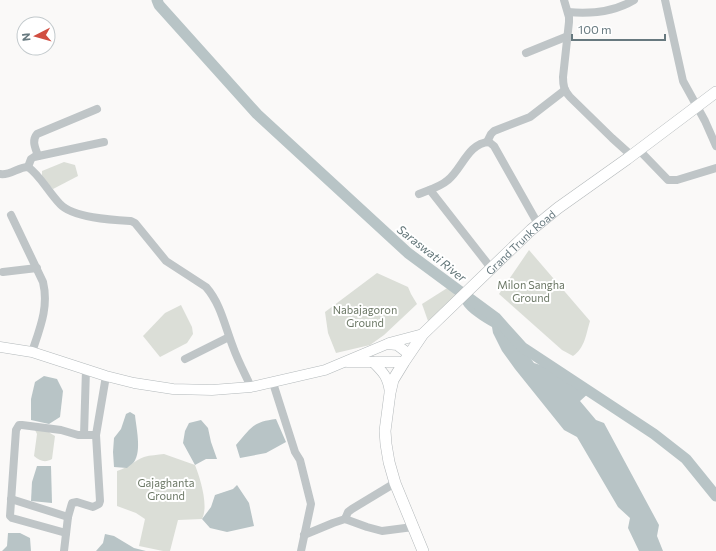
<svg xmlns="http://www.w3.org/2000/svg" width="716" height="551" viewBox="0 0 716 551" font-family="Commissioner,sans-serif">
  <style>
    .green { fill: #dbded7 }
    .water { fill: #b8c4c6 }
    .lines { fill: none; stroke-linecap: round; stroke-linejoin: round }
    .river { stroke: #b8c4c6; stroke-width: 11 }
    .major-casing { stroke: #b3b9bb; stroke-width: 11 }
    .highway-casing { stroke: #b3b8ba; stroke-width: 12 }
    .minor { stroke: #bfc5c7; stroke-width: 8 }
    .major { stroke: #fff; stroke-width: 10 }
    .highway { stroke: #fff; stroke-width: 11 }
    .labels { text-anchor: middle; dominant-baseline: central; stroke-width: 4; stroke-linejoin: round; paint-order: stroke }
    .street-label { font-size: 11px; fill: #67797f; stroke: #fff }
    .park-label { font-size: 11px; fill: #6c7866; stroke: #fff }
    .water-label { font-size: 12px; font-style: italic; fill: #637679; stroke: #fff }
  </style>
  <rect width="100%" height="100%" fill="#faf9f8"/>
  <g class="green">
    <path d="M 64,162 L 75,165 L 78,176 L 53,189 L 42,177 L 42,171 Z"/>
    <path d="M 529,250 L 590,321 C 586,334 585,348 573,356 L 562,350 L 499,294 Z"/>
    <path d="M 377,273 L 408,287 L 411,294 L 417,304 L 384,335 L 370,345 L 336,353 L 328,333 L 325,312 Z"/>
    <path d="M 452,285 L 456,298 L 428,321 L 422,304 Z"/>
    <path d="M 181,305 L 192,327 L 193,334 L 187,343 L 160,357 L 143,336 L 165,313 Z"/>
    <path d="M 33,426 L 46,427 L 50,433 L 55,436 L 52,459 C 45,463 40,461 34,456 L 37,434 Z"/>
    <path d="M 164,454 L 195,465 C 200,478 209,506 202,519 L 178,520 L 170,551 L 163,551 L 139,546 L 145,519 L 136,513 L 117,506 L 117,471 C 129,467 134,461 144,457 C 150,455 158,455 164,454 Z"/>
  </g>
  <g class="water">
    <path d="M 468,297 L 496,318 L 522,347 L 534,363 L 557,370 L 590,392 L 580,401 L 596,420 L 604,423 L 659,525 L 657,536 L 663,551 L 639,551 L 628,528 L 630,518 L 618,507 L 577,437 L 564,430 L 515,369 L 502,351 L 493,333 L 492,327 C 482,321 468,313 462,303 Z"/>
    <path d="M 44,376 L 57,379 L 63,391 L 60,417 L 49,424 L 31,420 L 31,399 L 35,382 Z"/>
    <path d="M 130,412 L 135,415 C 136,427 142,451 134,462 C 132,464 129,466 127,468 L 114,467 L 113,452 L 114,438 L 121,429 L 126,414 Z"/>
    <path d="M 276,419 L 286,442 L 266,453 L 240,458 L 236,445 C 251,428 252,422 276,419 Z"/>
    <path d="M 201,420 L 208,428 L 211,442 L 217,459 L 206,459 L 195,465 L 183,443 L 185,431 L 189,423 Z"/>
    <path d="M 37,466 L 51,466 L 52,503 L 31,501 L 32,482 Z"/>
    <path d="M 237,485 L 249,503 L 254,526 L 227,532 L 210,528 L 202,519 L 211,507 L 215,495 L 233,489 Z"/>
    <path d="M 8,533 L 20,533 L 30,538 L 31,551 L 2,551 L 7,546 Z"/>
    <path d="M 105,534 L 114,536 L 134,548 L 146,551 L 96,551 L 103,543 Z"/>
  </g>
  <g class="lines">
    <path class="river" d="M 157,0 L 159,5 L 257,114 L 408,253 L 496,318 L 522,347 L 654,434 L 686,459 L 716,496"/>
    <defs>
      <g id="major">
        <path d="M 389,343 L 423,334"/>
        <path d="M 0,347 L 32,352 L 106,376 L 134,383 L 173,389 L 212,390 L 251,387 L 325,370 L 387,344 L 397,345 L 409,354"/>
        <path d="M 347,362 L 404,362"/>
        <path d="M 373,362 C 384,373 388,377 390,393"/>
      </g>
      <g id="highway">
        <path id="s1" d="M 423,551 L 395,483 L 389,462 L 386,444 L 385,431 L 390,393 L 393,380 L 404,362 L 423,334 L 531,230 L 558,208 L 627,159 L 716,92"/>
      </g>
    </defs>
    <use href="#major" class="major-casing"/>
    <use href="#highway" class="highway-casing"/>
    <g class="minor">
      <path d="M 564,0 L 569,17 L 569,22 L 563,77 C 563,85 564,91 570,97 L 612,138 L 632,156"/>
      <path d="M 665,0 L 683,81 L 705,121 L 716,146"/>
      <path d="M 568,12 C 590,14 614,12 634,0"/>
      <path d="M 526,53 L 568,36"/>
      <path d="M 487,142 L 491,134 L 494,131 L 530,117 L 565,90"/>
      <path d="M 639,150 L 668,180 L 677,180 L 716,168"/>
      <path d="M 38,156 C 36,149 31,141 37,134 L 97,109"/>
      <path d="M 28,167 L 31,159 L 34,157 L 104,142"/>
      <path d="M 0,174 C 10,176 18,167 28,167 C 40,175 49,193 60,204 C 73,218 113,220 131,221 L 135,223 L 166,261 L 206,287 C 221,304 225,327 233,347 C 238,361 245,374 251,387"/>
      <path d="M 430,190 L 491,268"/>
      <path d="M 419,194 C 429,190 440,187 448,180 C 462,169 468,143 489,142 L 494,146 L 538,224"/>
      <path d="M 11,215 L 43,282 C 49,307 40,328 32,352"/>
      <path d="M 3,272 L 37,268"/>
      <path d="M 185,359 L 229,337"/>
      <path d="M 273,383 L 295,452 L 300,460 L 311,504 L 301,551"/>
      <path d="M 84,435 L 86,369"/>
      <path d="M 11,499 L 68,517"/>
      <path d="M 345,519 L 348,512 L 352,509 L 395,483"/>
      <path d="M 66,533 L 12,518 L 10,516 L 16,430 L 19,425 L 22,425 L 61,430 L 78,435 L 96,435"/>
      <path d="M 304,535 L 333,523 L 345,519 L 367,527 L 382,531 L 413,527"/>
      <path d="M 64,551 L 68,517 L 72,503 L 77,502 L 93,507 L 99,504 L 100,501 L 96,435 L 106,376"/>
    </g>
    <use href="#major" class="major"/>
    <use href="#highway" class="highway"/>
  </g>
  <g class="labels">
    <g class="street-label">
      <text stroke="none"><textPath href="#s1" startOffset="367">Grand Trunk Road</textPath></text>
    </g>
    <g class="park-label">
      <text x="531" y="284">Milon Sangha<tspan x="531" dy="13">Ground</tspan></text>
      <text x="365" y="309">Nabajagoron<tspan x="365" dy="13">Ground</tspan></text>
      <text x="166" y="482">Gajaghanta<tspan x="166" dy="13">Ground</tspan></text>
    </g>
    <g class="water-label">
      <text transform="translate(432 253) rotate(38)">Saraswati River</text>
    </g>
  </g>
  <g transform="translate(36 36) rotate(264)"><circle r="19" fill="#ffffff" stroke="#c2c9cc"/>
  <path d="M0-3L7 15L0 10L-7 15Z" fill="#d14e41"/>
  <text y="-6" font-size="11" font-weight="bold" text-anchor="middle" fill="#67797f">N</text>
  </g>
  <path d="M572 34v6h93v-6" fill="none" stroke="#67797f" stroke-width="2"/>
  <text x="578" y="34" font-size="12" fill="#67797f" stroke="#ffffff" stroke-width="3" paint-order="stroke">100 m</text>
</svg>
